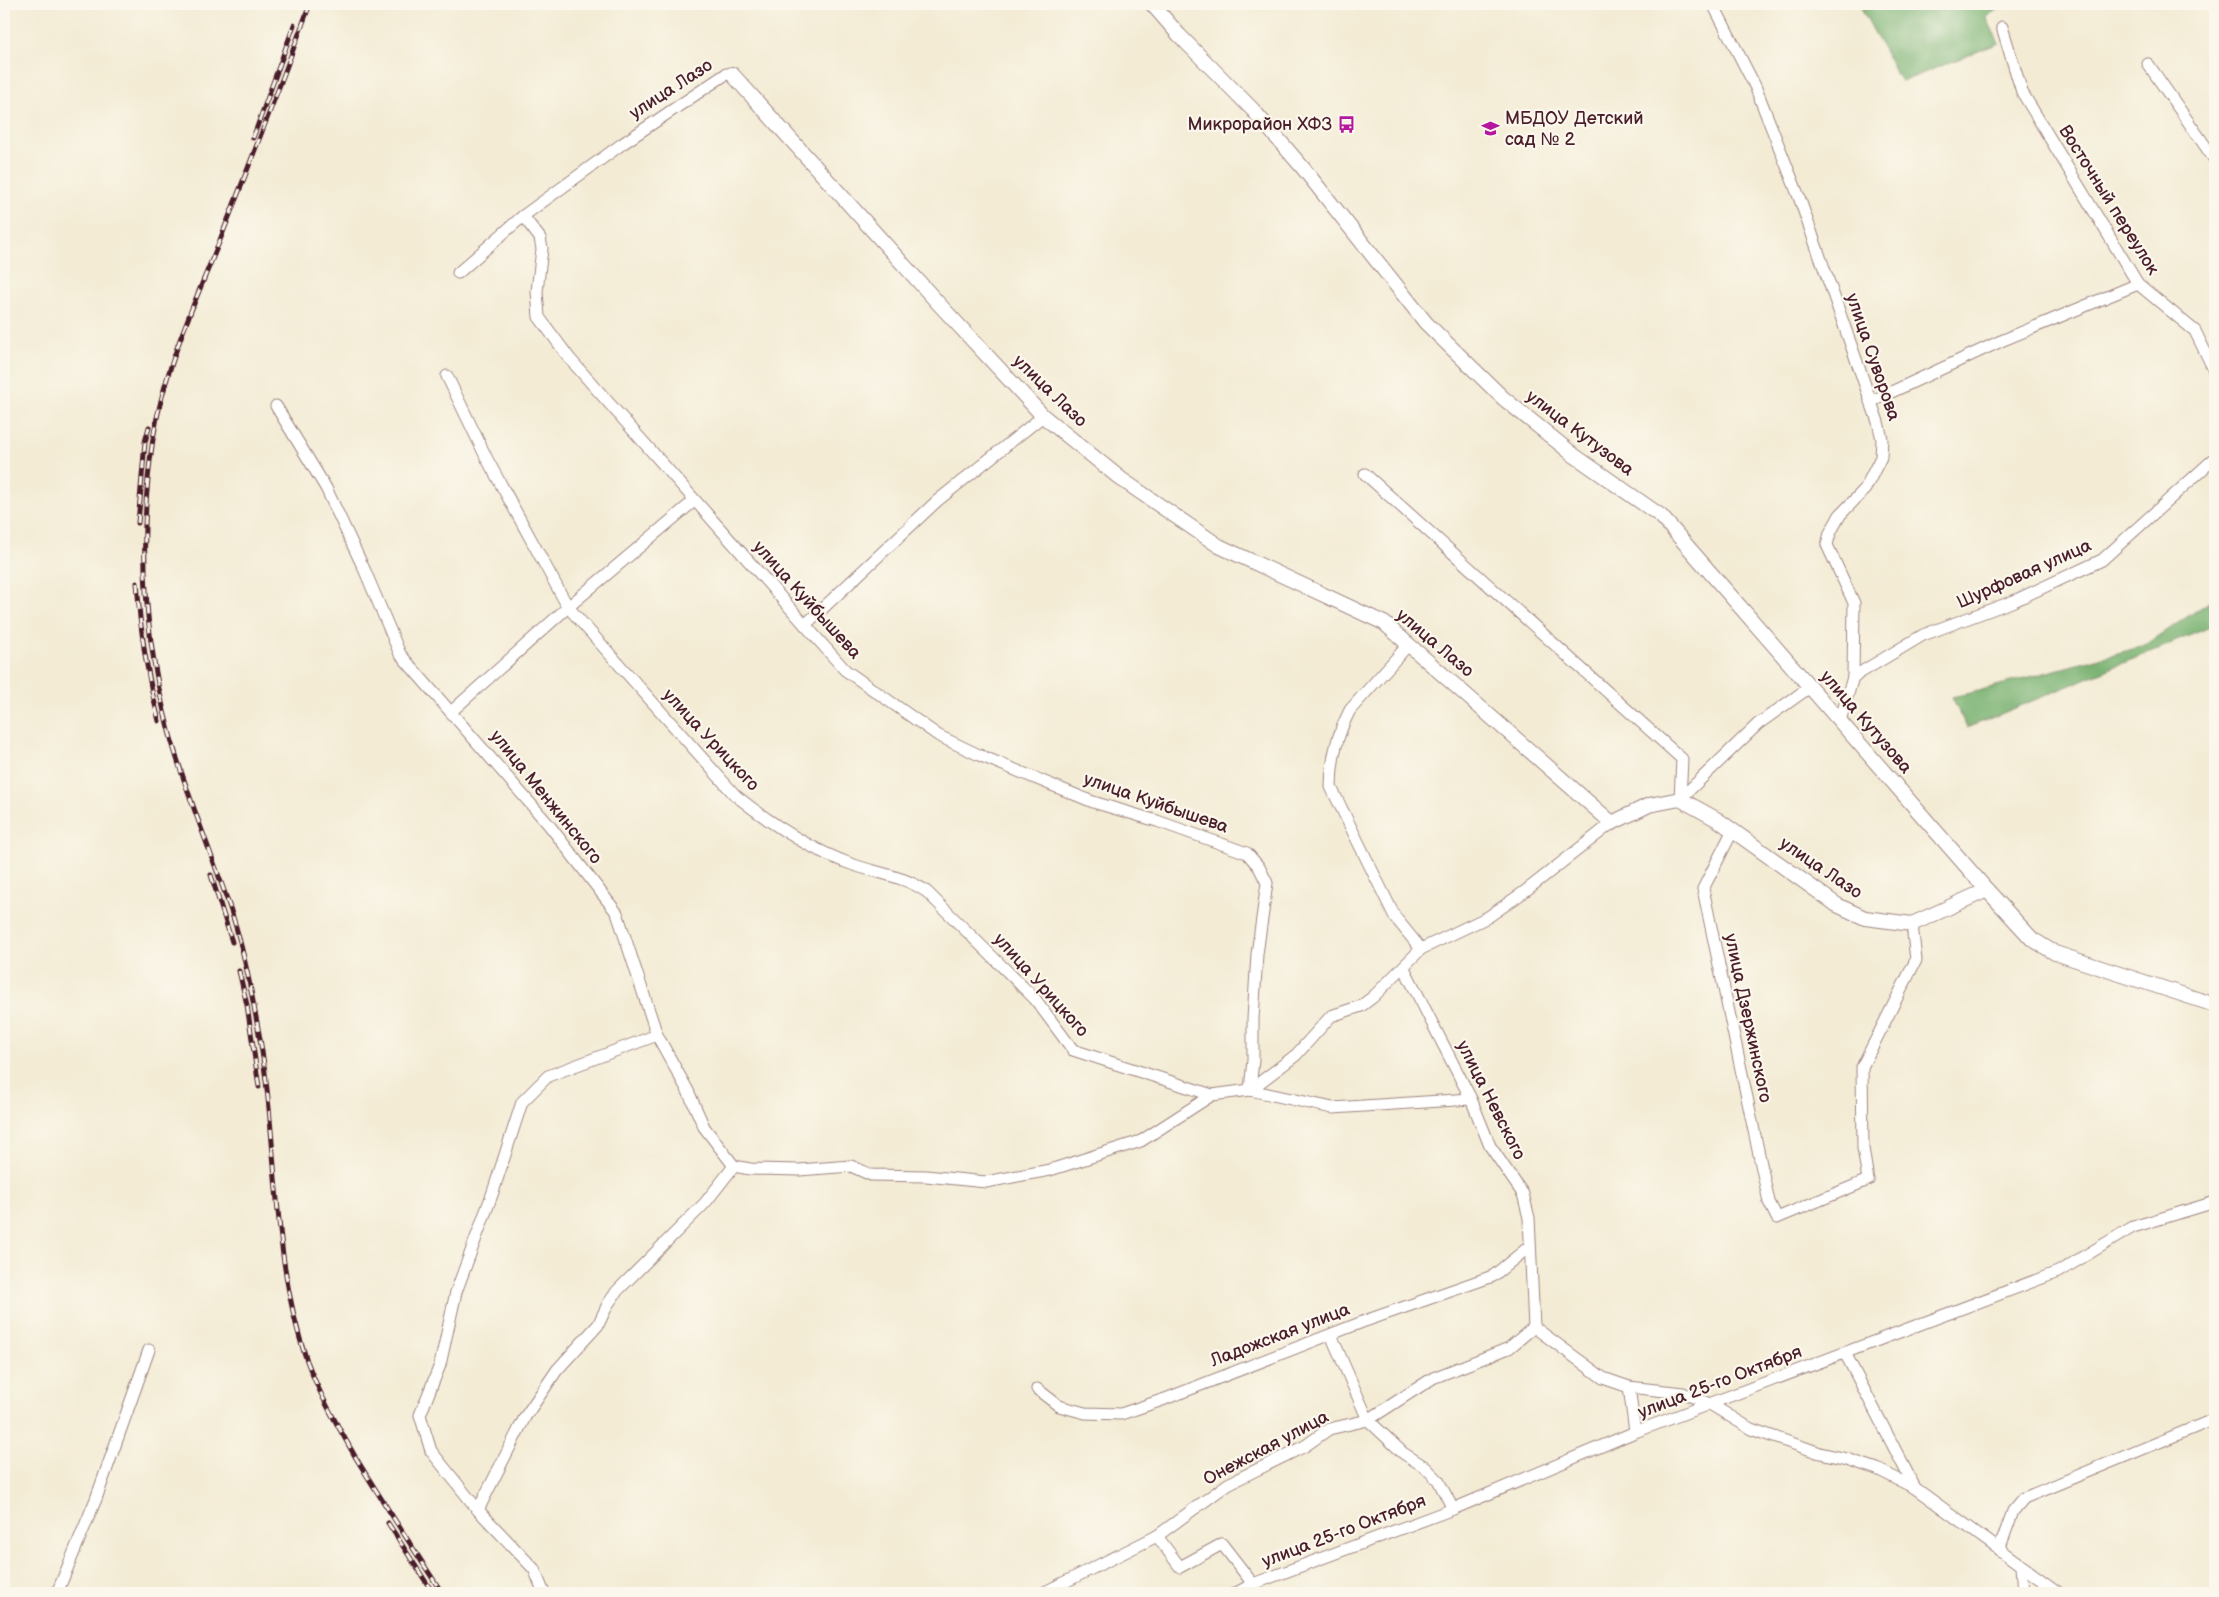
<svg xmlns="http://www.w3.org/2000/svg" width="2219" height="1597" viewBox="0 0 2219 1597" font-family="'Balsamiq Sans',sans-serif">
  <style>
    .forest { fill: #7ab272; stroke: #62684e }
    .lines { fill: none; stroke-linecap: round; stroke-linejoin: round }
    .minor-casing { stroke: #9e8580; stroke-width: 13 }
    .tertiary-casing { stroke: #9e8580; stroke-width: 16 }
    .minor { stroke: #fff; stroke-width: 11 }
    .tertiary { stroke: #fff; stroke-width: 14 }
    .rail-casing { stroke: #4a1f2b; stroke-width: 5 }
    .rail { stroke: #fbf7ec; stroke-width: 3; stroke-dasharray: 9; stroke-linecap: butt }
    .labels { text-anchor: middle; dominant-baseline: central; stroke-width: 4.5; stroke-linejoin: round; paint-order: stroke }
    .street-label { font-size: 18px; fill: #4a1f2b; stroke: #fbf7ec }
    .poi-label { font-size: 18px; fill: #4a1f2b; stroke: #fbf7ec; text-anchor: start }
  </style>
  <rect width="100%" height="100%" fill="#fbf7ec"/>
  <filter id="ink" filterUnits="userSpaceOnUse"><feTurbulence type="fractalNoise" baseFrequency=".02" numOctaves="2"/><feDisplacementMap in="SourceGraphic" scale="10" xChannelSelector="R" yChannelSelector="G"/><feConvolveMatrix kernelMatrix="1 2 1 2 8 2 1 2 1" color-interpolation-filters="sRGB"/></filter>
  <filter id="wash" filterUnits="userSpaceOnUse"><feTurbulence type="fractalNoise" baseFrequency=".0096" numOctaves="4" result="noise"/><feDisplacementMap in="SourceGraphic" scale="20" xChannelSelector="R" yChannelSelector="G"/><feGaussianBlur stdDeviation="1.12" result="paint"/><feColorMatrix in="noise" values="0 0 0 0 0 0 0 0 0 0 0 0 0 0 0 0 0 1.4 0 .05"/><feComposite in="paint" operator="in"/></filter>
  <g filter="url(#wash)">
    <rect width="100%" height="100%" fill="#f3ebd4"/>
    <g class="forest">
      <path d="M 1859,4 L 2005,4 L 1986,17 L 1999,43 L 1901,82 Z"/>
      <path d="M 2215,598 L 2215,625 L 1967,728 L 1952,698 L 2144,646 Z"/>
    </g>
  </g>
  <g filter="url(#ink)">
    <g class="lines">
      <defs>
        <g id="minor">
          <path d="M 1713,4 L 1755,86 L 1799,197 L 1878,422 L 1882,439 L 1881,457 L 1865,489 L 1840,515 L 1830,533 L 1827,545 L 1854,603 L 1853,677 L 1840,721"/>
          <path d="M 2002,27 L 2022,92 L 2138,284 L 2195,331 L 2215,372"/>
          <path d="M 2148,64 L 2215,160"/>
          <path d="M 523,216 L 540,238 L 542,249 L 537,291 L 539,317 L 570,359 L 845,670 L 939,736 L 979,755 L 1093,802 L 1157,821 L 1247,853 L 1259,867 L 1267,883 L 1257,954 L 1253,1019 L 1253,1060 L 1250,1090"/>
          <path d="M 458,273 L 523,216 L 622,144 L 726,74 L 732,74"/>
          <path d="M 447,376 L 487,459 L 568,607 L 735,795 C 770,823 809,849 851,864 C 876,873 905,876 927,892 L 1035,999 L 1073,1050 L 1212,1095"/>
          <path d="M 1870,402 L 2001,341 L 2138,284"/>
          <path d="M 276,406 L 326,488 L 365,571 L 400,654 L 549,825 L 617,913 L 657,1035 L 688,1091 L 704,1127 L 734,1166 L 750,1169 L 799,1170 L 851,1166 L 871,1175 L 926,1176 L 986,1182 L 1050,1170 L 1141,1141 L 1212,1095 L 1250,1090 L 1333,1108 L 1471,1099"/>
          <path d="M 1365,474 L 1682,759 L 1680,799"/>
          <path d="M 805,625 L 937,501 L 1043,416"/>
          <path d="M 1409,644 L 1350,710 C 1337,734 1331,761 1331,787 L 1395,917 L 1421,949"/>
          <path d="M 1853,677 L 1923,635 L 2014,601 L 2102,560 L 2215,458"/>
          <path d="M 452,711 L 568,607 L 694,501"/>
          <path d="M 1680,799 L 1758,724 L 1810,687"/>
          <path d="M 1733,830 L 1703,889 L 1769,1202 L 1777,1218 L 1868,1180 L 1863,1148 L 1862,1067 L 1916,960 L 1912,924"/>
          <path d="M 1404,968 L 1471,1099 L 1490,1146 L 1523,1194 L 1529,1218 L 1534,1327 L 1603,1378 L 1629,1387 L 1683,1393 L 1710,1404 L 1751,1429 L 1820,1453 L 1847,1459 L 1877,1469 L 1915,1488 L 2059,1593"/>
          <path d="M 1250,1090 L 1296,1055 L 1331,1016 L 1361,1006 L 1373,997 L 1421,949 L 1488,917 L 1524,892 L 1612,823"/>
          <path d="M 1331,1335 L 1368,1420 L 1403,1453 L 1425,1467 L 1438,1480 L 1453,1509"/>
          <path d="M 1845,1353 L 1915,1488"/>
          <path d="M 1629,1387 L 1635,1432"/>
          <path d="M 1037,1389 L 1059,1406 L 1085,1413 L 1121,1414 L 1165,1399 L 1365,1321 L 1493,1276 L 1530,1246"/>
          <path d="M 478,1510 L 525,1417 L 557,1370 L 598,1325 L 608,1304 L 617,1291 L 705,1203 L 734,1166"/>
          <path d="M 1157,1536 L 1180,1567 L 1222,1544 L 1253,1584"/>
          <path d="M 1999,1550 L 2013,1511 L 2024,1498 L 2215,1419"/>
          <path d="M 2021,1566 L 2023,1593"/>
          <path d="M 57,1593 L 96,1499 L 149,1350"/>
          <path d="M 544,1593 L 534,1569 L 478,1510 L 431,1451 L 420,1415 L 440,1365 L 456,1292 L 493,1192 L 522,1102 L 548,1076 L 657,1035"/>
          <path d="M 1043,1593 L 1157,1536 L 1228,1484 L 1305,1446 L 1329,1429 L 1368,1420 L 1433,1378 L 1509,1348 L 1534,1327"/>
          <path d="M 1236,1593 L 1253,1584 L 1453,1509 L 1635,1432 L 2058,1272 L 2133,1227 L 2215,1202"/>
        </g>
        <g id="tertiary">
          <path d="M 1152,4 L 1179,35 L 1253,110 L 1303,168 L 1426,323 L 1503,398 L 1575,456 L 1661,516 L 1987,890 L 2032,939 L 2055,953 L 2215,1005"/>
          <path d="M 732,74 L 938,303 L 1043,416 L 1121,479 L 1219,546 L 1384,623 L 1612,823 L 1649,805 L 1680,799 L 1718,820 L 1837,905 L 1865,918 L 1912,924 L 1987,890"/>
        </g>
      </defs>
      <use href="#minor" class="minor-casing"/>
      <use href="#tertiary" class="tertiary-casing"/>
      <use href="#minor" class="minor"/>
      <use href="#tertiary" class="tertiary"/>
      <defs>
        <g id="rail">
          <path d="M 310,4 C 281,83 251,161 220,240 C 194,304 164,369 153,439 C 138,537 143,634 169,731 C 185,792 212,853 232,914 C 244,951 251,990 258,1028 C 279,1138 270,1254 307,1361 C 320,1396 338,1426 356,1458 C 384,1504 413,1548 442,1593"/>
          <path d="M 253,138 L 294,25"/>
          <path d="M 138,523 L 145,442 L 149,427"/>
          <path d="M 137,583 C 140,630 147,675 159,721"/>
          <path d="M 211,875 L 232,942"/>
          <path d="M 239,971 L 247,1005 L 259,1087"/>
          <path d="M 388,1523 L 433,1593"/>
        </g>
      </defs>
      <use href="#rail" class="rail-casing"/>
      <use href="#rail" class="rail"/>
    </g>
  </g>
  <defs>
    <symbol id="bus-bare" viewBox="-9 -9 18 18"><path d="M-5-6H5V4H4V6H2V4H-2V6H-4V4H-5ZM-3.5-4V0h7V-4ZM-3.5 1.2v1.5H-2V1.2ZM2 1.2v1.5H3.5V1.2Z" fill="#b5179e" stroke="#fbf7ec" stroke-width="2.5" paint-order="stroke"/></symbol>
    <symbol id="school-bare" viewBox="-9 -9 18 18"><path d="M0-5L7-2L0 1L-7-2ZM-4 1L0 2.5L4 1V4Q0 6-4 4Z" fill="#b5179e" stroke="#fbf7ec" stroke-width="2.5" paint-order="stroke"/></symbol>
  </defs>
  <g fill-rule="evenodd">
    <use href="#bus-bare" x="1334" y="112" width="25" height="25"/>
    <use href="#school-bare" x="1478" y="116" width="25" height="25"/>
  </g>
  <g class="labels">
    <g class="street-label">
      <text transform="translate(671 89) rotate(-33)">улица Лазо</text>
      <text transform="translate(2109 200) rotate(58)">Восточный переулок</text>
      <text transform="translate(1873 357) rotate(71)">улица Суворова</text>
      <text transform="translate(1050 391) rotate(44)">улица Лазо</text>
      <text transform="translate(1580 433) rotate(37)">улица Кутузова</text>
      <text transform="translate(2024 574) rotate(-24)">Шурфовая улица</text>
      <text transform="translate(807 600) rotate(48)">улица Куйбышева</text>
      <text transform="translate(1435 643) rotate(40)">улица Лазо</text>
      <text transform="translate(1866 722) rotate(49)">улица Кутузова</text>
      <text transform="translate(711 740) rotate(47)">улица Урицкого</text>
      <text transform="translate(546 797) rotate(51)">улица Менжинского</text>
      <text transform="translate(1156 803) rotate(19)">улица Куйбышева</text>
      <text transform="translate(1821 868) rotate(34)">улица Лазо</text>
      <text transform="translate(1041 985) rotate(48)">улица Урицкого</text>
      <text transform="translate(1748 1018) rotate(78)">улица Дзержинского</text>
      <text transform="translate(1491 1100) rotate(63)">улица Невского</text>
      <text transform="translate(1280 1335) rotate(-21)">Ладожская улица</text>
      <text transform="translate(1720 1382) rotate(-21)">улица 25-го Октября</text>
      <text transform="translate(1266 1448) rotate(-28)">Онежская улица</text>
      <text transform="translate(1344 1531) rotate(-21)">улица 25-го Октября</text>
    </g>
    <g class="poi-label">
      <text x="1505" y="118">МБДОУ Детский<tspan x="1505" dy="21">сад № 2</tspan></text>
      <text x="1332" y="124" text-anchor="end">Микрорайон ХФЗ</text>
    </g>
  </g>
  <rect width="2219" height="1597" fill="none" stroke="#fbf7ec" stroke-width="20"/>
</svg>
